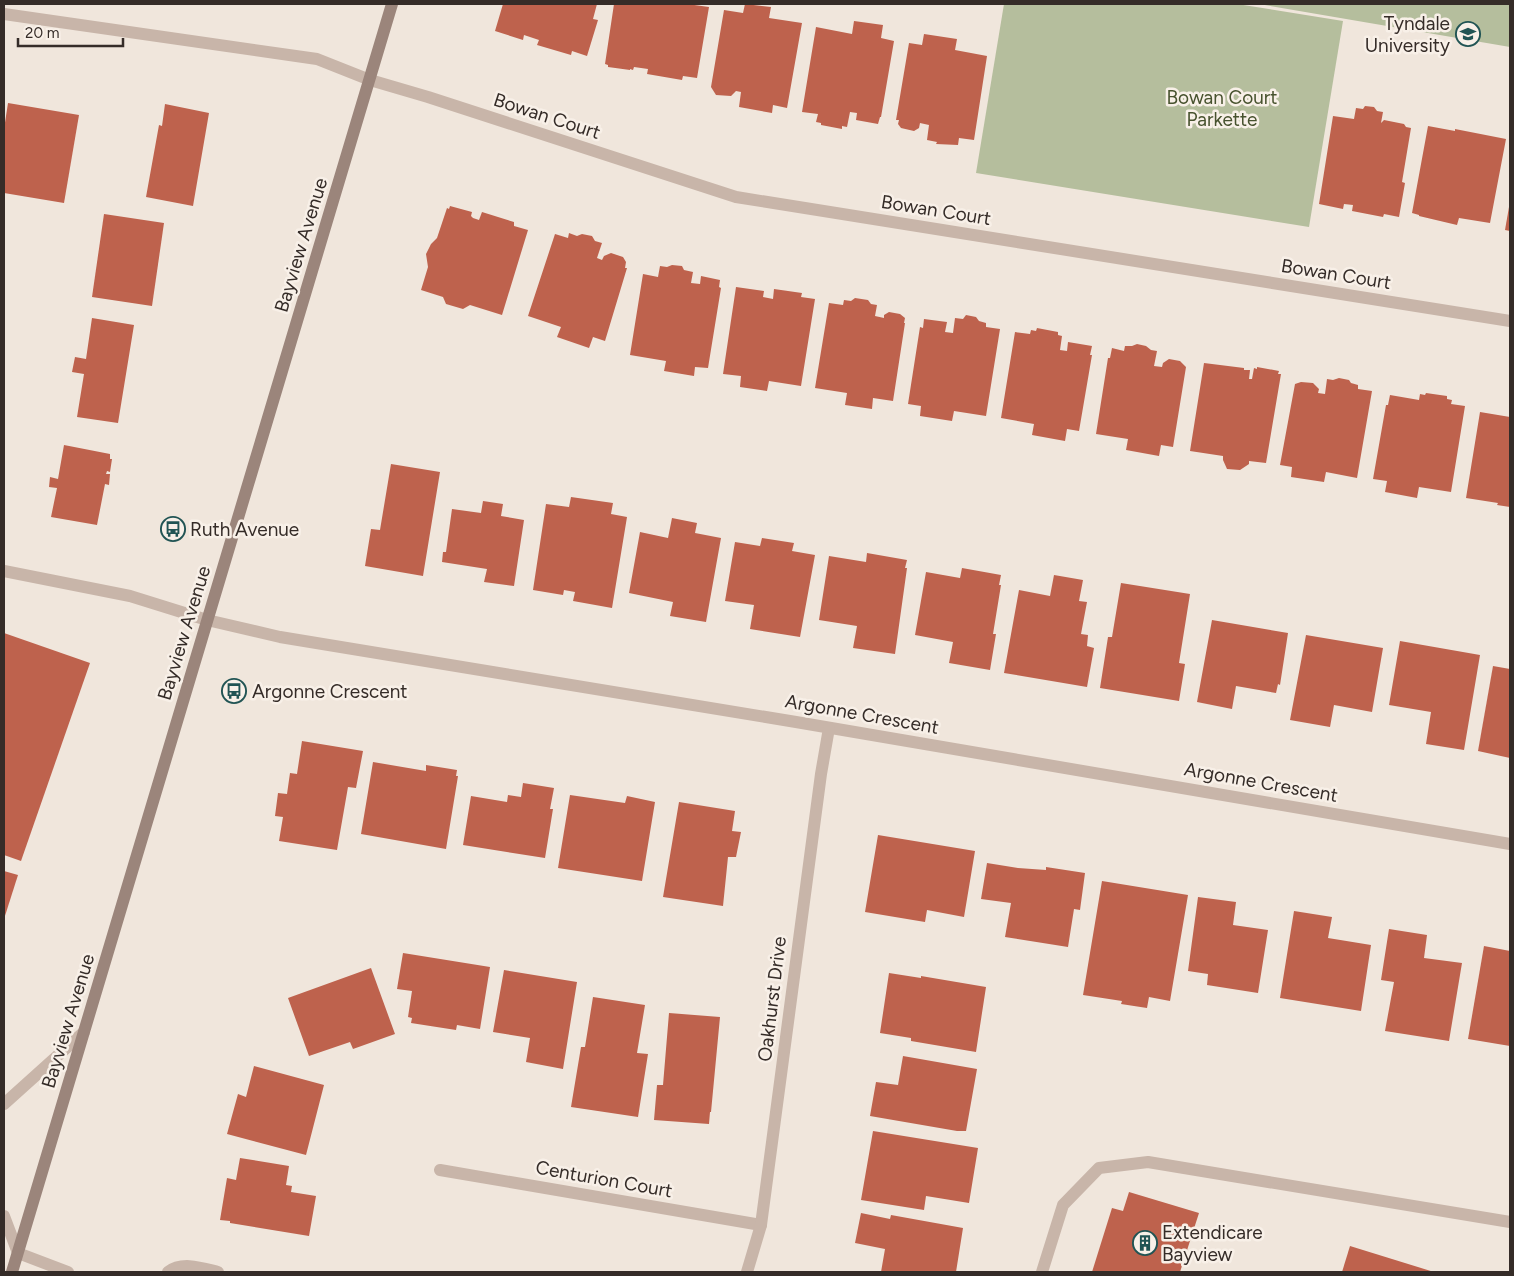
<svg xmlns="http://www.w3.org/2000/svg" width="1514" height="1276" viewBox="0 0 1514 1276" font-family="Figtree,sans-serif">
  <style>
    .green { fill: #b5be9d }
    .building { fill: #be624d }
    .lines { fill: none; stroke-linecap: round; stroke-linejoin: round }
    .lane { stroke: #c8b5a9; stroke-width: 12 }
    .street { stroke: #c8b5a9; stroke-width: 12 }
    .secondary { stroke: #9b857b; stroke-width: 12 }
    .labels { text-anchor: middle; dominant-baseline: central; stroke-width: 5; stroke-linejoin: round; paint-order: stroke }
    .poi-label { font-size: 19px; fill: #352c28; stroke: #f8f0e8; text-anchor: start }
    .park-label { font-size: 19px; fill: #47522e; stroke: #f8f0e8 }
    .street-label { font-size: 19px; fill: #352c28; stroke: #f8f0e8 }
  </style>
  <rect width="100%" height="100%" fill="#f0e6dc"/>
  <g class="green">
    <path d="M 1004,4 L 1237,4 L 1343,21 L 1309,227 L 976,173 Z"/>
    <path d="M 1259,4 L 1510,4 L 1510,47 Z"/>
  </g>
  <g class="building">
    <path d="M 503,4 L 597,4 L 593,19 L 598,20 L 587,56 L 572,51 L 571,55 L 537,45 L 539,40 L 524,35 L 523,40 L 495,31 Z"/>
    <path d="M 614,4 L 687,4 L 709,7 L 697,78 L 683,76 L 682,80 L 647,74 L 648,69 L 634,67 L 633,70 L 630,69 L 630,70 L 608,67 L 608,65 L 605,64 Z"/>
    <path d="M 745,4 L 771,7 L 769,18 L 802,23 L 787,108 L 773,105 L 772,113 L 739,107 L 741,92 L 736,91 L 731,96 L 716,95 L 711,87 L 724,10 L 743,13 Z"/>
    <path d="M 854,21 L 883,25 L 881,38 L 894,41 L 881,117 L 880,117 L 878,124 L 856,120 L 857,113 L 850,112 L 847,127 L 842,126 L 842,129 L 821,125 L 821,123 L 816,122 L 818,114 L 802,112 L 816,27 L 852,34 Z"/>
    <path d="M 924,34 L 957,39 L 955,50 L 987,56 L 974,140 L 959,138 L 958,145 L 936,144 L 937,142 L 927,140 L 929,125 L 920,123 L 919,128 L 914,131 L 901,128 L 898,124 L 899,120 L 896,120 L 909,43 L 922,45 Z"/>
    <path d="M 8,103 L 79,115 L 64,203 L 4,193 L 4,129 Z"/>
    <path d="M 165,104 L 209,113 L 193,206 L 146,197 L 159,125 L 162,126 Z"/>
    <path d="M 1365,106 L 1374,107 L 1377,111 L 1383,112 L 1381,123 L 1384,120 L 1404,124 L 1406,127 L 1411,128 L 1402,182 L 1405,183 L 1399,217 L 1384,214 L 1383,217 L 1352,211 L 1353,205 L 1344,204 L 1343,209 L 1319,204 L 1333,116 L 1354,119 L 1356,108 L 1363,109 Z"/>
    <path d="M 1428,126 L 1455,131 L 1455,129 L 1506,139 L 1490,223 L 1459,218 L 1457,225 L 1419,216 L 1419,215 L 1412,213 Z"/>
    <path d="M 450,206 L 472,212 L 471,216 L 473,218 L 479,220 L 482,212 L 514,222 L 514,226 L 528,230 L 502,315 L 470,305 L 463,309 L 446,304 L 443,297 L 421,290 L 428,267 L 426,254 L 431,244 L 437,238 L 447,208 L 449,209 Z"/>
    <path d="M 1509,207 L 1510,207 L 1510,231 L 1505,230 Z"/>
    <path d="M 104,214 L 164,223 L 152,306 L 92,297 Z"/>
    <path d="M 569,233 L 577,236 L 582,234 L 592,236 L 595,241 L 602,243 L 597,258 L 602,260 L 604,256 L 611,253 L 623,257 L 626,262 L 625,268 L 627,268 L 605,341 L 593,337 L 589,348 L 557,337 L 561,327 L 528,316 L 555,234 L 568,238 Z"/>
    <path d="M 672,265 L 682,266 L 684,270 L 693,272 L 691,283 L 700,284 L 701,276 L 720,280 L 719,287 L 721,288 L 708,368 L 695,367 L 694,376 L 664,371 L 666,361 L 630,355 L 643,274 L 658,277 L 660,266 L 667,267 Z"/>
    <path d="M 736,287 L 764,291 L 763,297 L 773,299 L 774,289 L 802,293 L 801,297 L 815,299 L 801,386 L 769,381 L 767,391 L 740,387 L 741,376 L 723,374 Z"/>
    <path d="M 855,298 L 868,300 L 871,304 L 877,305 L 875,316 L 884,318 L 884,315 L 889,312 L 900,314 L 905,318 L 904,323 L 905,323 L 893,401 L 873,398 L 872,409 L 845,405 L 847,393 L 815,388 L 829,303 L 843,305 L 844,300 L 851,301 Z"/>
    <path d="M 966,315 L 976,317 L 979,321 L 986,323 L 986,327 L 1000,329 L 986,416 L 954,411 L 952,421 L 920,416 L 921,406 L 908,404 L 920,327 L 923,328 L 924,319 L 947,322 L 945,332 L 953,333 L 955,318 L 963,319 Z"/>
    <path d="M 92,318 L 134,325 L 118,423 L 77,417 L 84,374 L 72,372 L 75,357 L 86,359 Z"/>
    <path d="M 1037,328 L 1058,332 L 1058,335 L 1062,336 L 1060,350 L 1067,351 L 1068,342 L 1092,346 L 1090,355 L 1092,355 L 1079,431 L 1067,429 L 1065,441 L 1032,435 L 1034,424 L 1001,418 L 1015,332 L 1030,334 L 1031,330 L 1036,331 Z"/>
    <path d="M 1137,344 L 1146,346 L 1151,350 L 1157,351 L 1154,366 L 1162,367 L 1163,363 L 1169,359 L 1180,361 L 1186,367 L 1173,447 L 1161,445 L 1159,456 L 1126,450 L 1128,439 L 1096,434 L 1108,358 L 1110,358 L 1112,348 L 1124,351 L 1125,346 L 1132,346 Z"/>
    <path d="M 1204,363 L 1244,368 L 1244,370 L 1250,370 L 1249,379 L 1252,379 L 1254,368 L 1257,369 L 1257,367 L 1279,371 L 1278,374 L 1281,374 L 1266,463 L 1249,461 L 1249,464 L 1240,470 L 1227,469 L 1223,460 L 1223,456 L 1190,451 Z"/>
    <path d="M 1339,378 L 1349,380 L 1351,383 L 1358,385 L 1358,389 L 1372,391 L 1357,478 L 1326,472 L 1324,482 L 1291,477 L 1292,467 L 1280,465 L 1295,384 L 1301,382 L 1313,383 L 1319,389 L 1318,393 L 1325,394 L 1327,379 L 1333,380 Z"/>
    <path d="M 1426,393 L 1447,396 L 1447,399 L 1452,400 L 1451,404 L 1465,406 L 1451,492 L 1419,487 L 1417,498 L 1385,492 L 1387,481 L 1373,479 L 1386,405 L 1388,405 L 1390,395 L 1419,400 L 1420,394 L 1425,395 Z"/>
    <path d="M 1480,412 L 1510,417 L 1510,507 L 1497,505 L 1498,503 L 1466,498 Z"/>
    <path d="M 64,445 L 110,454 L 110,459 L 112,459 L 110,472 L 107,471 L 106,474 L 110,474 L 109,485 L 105,484 L 97,525 L 51,517 L 57,488 L 49,487 L 50,477 L 58,479 Z"/>
    <path d="M 391,464 L 440,472 L 423,576 L 365,566 L 371,529 L 380,530 Z"/>
    <path d="M 571,497 L 613,503 L 611,514 L 627,517 L 612,608 L 573,601 L 575,592 L 564,590 L 563,595 L 533,590 L 546,504 L 569,507 Z"/>
    <path d="M 483,501 L 503,504 L 501,516 L 524,520 L 514,586 L 484,582 L 487,569 L 442,562 L 443,552 L 446,552 L 452,509 L 481,513 Z"/>
    <path d="M 672,518 L 697,523 L 695,533 L 721,538 L 706,622 L 670,616 L 673,602 L 629,593 L 640,532 L 668,538 Z"/>
    <path d="M 762,538 L 794,543 L 792,551 L 815,555 L 800,637 L 750,629 L 754,605 L 725,601 L 735,542 L 760,546 Z"/>
    <path d="M 867,553 L 907,560 L 905,568 L 907,568 L 895,654 L 853,648 L 857,626 L 819,620 L 829,556 L 866,562 Z"/>
    <path d="M 962,568 L 1001,575 L 999,585 L 1001,585 L 993,634 L 996,634 L 990,670 L 949,663 L 953,642 L 915,635 L 926,572 L 960,578 Z"/>
    <path d="M 1054,575 L 1083,580 L 1079,601 L 1087,602 L 1081,634 L 1088,635 L 1087,646 L 1094,648 L 1087,687 L 1004,673 L 1019,590 L 1050,596 Z"/>
    <path d="M 1121,583 L 1190,594 L 1179,663 L 1185,664 L 1179,701 L 1100,688 L 1108,637 L 1112,637 Z"/>
    <path d="M 1212,620 L 1288,633 L 1280,685 L 1278,684 L 1276,693 L 1236,686 L 1232,709 L 1197,702 Z"/>
    <path d="M 4,633 L 90,663 L 21,861 L 4,855 Z"/>
    <path d="M 1306,635 L 1383,648 L 1372,712 L 1334,705 L 1330,727 L 1290,720 Z"/>
    <path d="M 1400,641 L 1480,655 L 1464,750 L 1426,744 L 1431,712 L 1389,705 Z"/>
    <path d="M 1493,666 L 1510,669 L 1510,758 L 1478,751 Z"/>
    <path d="M 302,741 L 363,751 L 356,788 L 348,787 L 337,850 L 279,841 L 283,817 L 275,816 L 278,793 L 287,794 L 290,773 L 297,774 Z"/>
    <path d="M 373,762 L 426,771 L 426,765 L 457,770 L 456,776 L 458,776 L 446,849 L 361,834 Z"/>
    <path d="M 523,783 L 554,788 L 550,809 L 553,809 L 545,858 L 463,845 L 471,796 L 507,802 L 508,795 L 521,797 Z"/>
    <path d="M 570,795 L 625,803 L 627,796 L 655,802 L 642,881 L 558,868 Z"/>
    <path d="M 679,802 L 735,811 L 732,831 L 741,832 L 736,857 L 728,857 L 723,906 L 663,897 Z"/>
    <path d="M 878,835 L 975,851 L 964,917 L 927,910 L 925,922 L 865,912 Z"/>
    <path d="M 987,863 L 1018,868 L 1046,870 L 1046,867 L 1085,873 L 1080,910 L 1074,909 L 1068,947 L 1005,937 L 1011,903 L 981,899 Z"/>
    <path d="M 4,871 L 18,875 L 4,919 Z"/>
    <path d="M 1102,881 L 1188,895 L 1170,1001 L 1149,997 L 1147,1008 L 1121,1004 L 1122,1001 L 1083,995 Z"/>
    <path d="M 1198,897 L 1236,902 L 1233,925 L 1268,930 L 1258,993 L 1207,985 L 1208,974 L 1188,971 Z"/>
    <path d="M 1294,911 L 1332,917 L 1328,938 L 1371,945 L 1361,1011 L 1280,998 Z"/>
    <path d="M 1389,929 L 1427,935 L 1424,958 L 1462,963 L 1449,1041 L 1385,1031 L 1394,982 L 1381,980 Z"/>
    <path d="M 1484,946 L 1510,951 L 1510,1046 L 1468,1039 Z"/>
    <path d="M 403,953 L 490,967 L 480,1029 L 457,1025 L 456,1030 L 411,1023 L 412,1018 L 408,1017 L 412,991 L 397,989 Z"/>
    <path d="M 371,968 L 395,1034 L 353,1049 L 350,1042 L 309,1056 L 288,998 Z"/>
    <path d="M 504,970 L 577,982 L 563,1069 L 526,1062 L 530,1038 L 493,1032 Z"/>
    <path d="M 889,973 L 921,978 L 921,976 L 986,987 L 976,1052 L 911,1041 L 911,1038 L 880,1033 Z"/>
    <path d="M 593,997 L 645,1005 L 637,1053 L 648,1054 L 638,1117 L 571,1107 L 581,1047 L 585,1047 Z"/>
    <path d="M 669,1013 L 720,1017 L 711,1112 L 710,1112 L 709,1124 L 654,1120 L 657,1085 L 663,1085 Z"/>
    <path d="M 903,1056 L 977,1069 L 966,1131 L 957,1131 L 870,1116 L 876,1082 L 898,1085 Z"/>
    <path d="M 254,1066 L 324,1085 L 306,1155 L 227,1134 L 238,1094 L 246,1097 Z"/>
    <path d="M 873,1131 L 978,1148 L 969,1203 L 926,1196 L 924,1210 L 861,1200 Z"/>
    <path d="M 240,1158 L 289,1166 L 286,1185 L 292,1186 L 291,1192 L 316,1196 L 309,1236 L 230,1223 L 230,1221 L 220,1220 L 227,1178 L 236,1180 Z"/>
    <path d="M 1129,1192 L 1199,1213 L 1180,1272 L 1092,1272 L 1112,1208 L 1123,1211 Z"/>
    <path d="M 861,1213 L 890,1219 L 891,1215 L 963,1228 L 956,1272 L 881,1272 L 885,1249 L 855,1243 Z"/>
    <path d="M 1350,1246 L 1434,1272 L 1342,1272 Z"/>
  </g>
  <g class="lines">
    <g class="lane">
      <path d="M 4,1104 L 84,1032"/>
      <path d="M 4,1216 L 18,1253 L 68,1272"/>
      <path d="M 168,1272 C 182,1261 202,1268 218,1272"/>
      <path d="M 1042,1272 L 1063,1205 L 1099,1168 L 1148,1162 L 1510,1222"/>
    </g>
    <g class="street">
      <path d="M 4,14 L 317,59 L 370,80 L 428,97 L 736,197 L 1510,321"/>
      <path d="M 4,571 L 130,596 L 207,620 L 280,637 L 796,722 L 1510,844"/>
      <path d="M 440,1170 L 761,1225"/>
      <path d="M 747,1272 L 761,1225 L 821,774 L 829,728"/>
    </g>
    <path class="secondary" d="M 12,1272 L 392,4"/>
  </g>
  <defs>
    <symbol id="university-ring" viewBox="-11 -11 22 22"><circle r="9.5" fill="#f8f0e8" stroke="#215454" stroke-width="1.5"/><path d="M0-5L7-2L0 1L-7-2ZM-4 1L0 2.5L4 1V4Q0 6-4 4Z" fill="#215454"/></symbol>
    <symbol id="bus-ring" viewBox="-11 -11 22 22"><circle r="9.5" fill="#f8f0e8" stroke="#215454" stroke-width="1.5"/><path d="M-5-6H5V4H4V6H2V4H-2V6H-4V4H-5ZM-3.5-4V0h7V-4ZM-3.5 1.2v1.5H-2V1.2ZM2 1.2v1.5H3.5V1.2Z" fill="#215454"/></symbol>
    <symbol id="building-ring" viewBox="-11 -11 22 22"><circle r="9.5" fill="#f8f0e8" stroke="#215454" stroke-width="1.5"/><path d="M-4-6H4V6H1V3H-1V6H-4ZM-2.5-4.3h1.7v1.8h-1.7ZM.8-4.3h1.7v1.8H.8ZM-2.5-1h1.7V.8h-1.7ZM.8-1h1.7V.8H.8Z" fill="#215454"/></symbol>
  </defs>
  <g fill-rule="evenodd">
    <use href="#university-ring" x="1454" y="20" width="28" height="28"/>
    <use href="#bus-ring" x="159" y="515" width="28" height="28"/>
    <use href="#bus-ring" x="220" y="677" width="28" height="28"/>
    <use href="#building-ring" x="1131" y="1229" width="28" height="28"/>
  </g>
  <g class="labels">
    <g class="poi-label">
      <text x="1450" y="23" text-anchor="end">Tyndale<tspan x="1450" dy="22">University</tspan></text>
      <text x="190" y="529">Ruth Avenue</text>
      <text x="252" y="691">Argonne Crescent</text>
      <text x="1162" y="1232">Extendicare<tspan x="1162" dy="22">Bayview</tspan></text>
    </g>
    <g class="park-label">
      <text x="1222" y="97">Bowan Court<tspan x="1222" dy="22">Parkette</tspan></text>
    </g>
    <g class="street-label">
      <text transform="translate(547 116) rotate(18)">Bowan Court</text>
      <text transform="translate(936 210) rotate(9)">Bowan Court</text>
      <text transform="translate(301 245) rotate(-73)">Bayview Avenue</text>
      <text transform="translate(1336 274) rotate(9)">Bowan Court</text>
      <text transform="translate(184 633) rotate(-73)">Bayview Avenue</text>
      <text transform="translate(862 714) rotate(10)">Argonne Crescent</text>
      <text transform="translate(1261 782) rotate(10)">Argonne Crescent</text>
      <text transform="translate(772 999) rotate(-83)">Oakhurst Drive</text>
      <text transform="translate(68 1021) rotate(-73)">Bayview Avenue</text>
      <text transform="translate(604 1179) rotate(10)">Centurion Court</text>
    </g>
  </g>
  <rect width="1514" height="1276" fill="none" stroke="#352c28" stroke-width="10"/>
  <path d="M18 38v8h105v-8" fill="none" stroke="#352c28" stroke-width="2.5"/>
  <text x="25" y="38" font-size="15" fill="#352c28" stroke="#f8f0e8" stroke-width="4" paint-order="stroke">20 m</text>
</svg>
